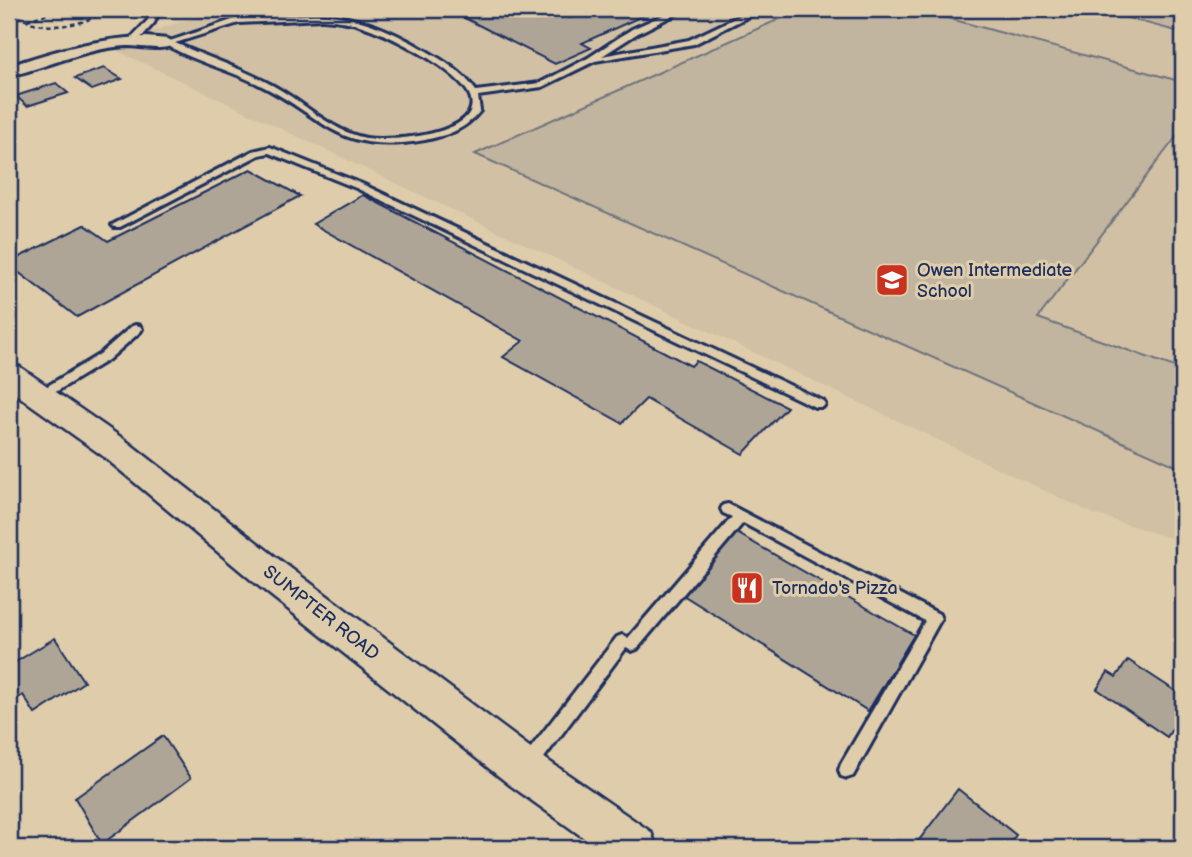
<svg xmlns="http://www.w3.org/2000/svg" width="1192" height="857" viewBox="0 0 1192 857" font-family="'Balsamiq Sans',sans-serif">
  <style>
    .built { fill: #d1c0a4 }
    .green { fill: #c2b59f; stroke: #6e727e; stroke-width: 2 }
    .building { fill: #afa597; stroke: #1b2f5e; stroke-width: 2 }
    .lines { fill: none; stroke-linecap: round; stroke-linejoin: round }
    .service-casing { stroke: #1b2f5e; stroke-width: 6 }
    .minor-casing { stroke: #1b2f5e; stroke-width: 6 }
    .tertiary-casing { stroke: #1b2f5e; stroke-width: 5 }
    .path { stroke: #1b2f5e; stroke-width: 2.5; stroke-dasharray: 4.5 3.5; stroke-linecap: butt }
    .service { fill: #dfccaa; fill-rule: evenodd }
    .minor { fill: #dfccaa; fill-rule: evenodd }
    .tertiary { fill: #dfccaa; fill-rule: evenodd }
    .labels { text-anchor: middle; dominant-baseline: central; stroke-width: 6; stroke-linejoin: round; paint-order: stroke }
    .poi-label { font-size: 18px; fill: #1b2f5e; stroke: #dfccaa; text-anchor: start }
    .street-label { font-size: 18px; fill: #1b2f5e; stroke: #dfccaa }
  </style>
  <rect width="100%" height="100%" fill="#dfccaa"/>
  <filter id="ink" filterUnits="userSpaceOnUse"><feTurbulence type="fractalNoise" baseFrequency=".0143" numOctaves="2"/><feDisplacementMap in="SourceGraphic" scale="14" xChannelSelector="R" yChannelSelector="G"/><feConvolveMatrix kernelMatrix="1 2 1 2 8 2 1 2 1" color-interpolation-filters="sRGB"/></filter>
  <g filter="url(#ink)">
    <path class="built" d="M 220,9 L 1183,9 L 1183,542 L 1094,514 L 107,46 Z"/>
    <g class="green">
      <path d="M 802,9 L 914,9 L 1183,82 L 1183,128 L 1038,318 L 1183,370 L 1183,469 L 475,154 Z"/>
      <path d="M 1132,9 L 1183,9 L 1183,33 L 1124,17 Z"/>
    </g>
    <g class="building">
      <path d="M 447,9 L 549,9 L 570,18 L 592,9 L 639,9 L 649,13 L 582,43 L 591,48 L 555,64 Z"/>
      <path d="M 104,68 L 122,79 L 92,90 L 75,78 Z"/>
      <path d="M 56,83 L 68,93 L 27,106 L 16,96 Z"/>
      <path d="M 251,169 L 300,196 L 77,317 L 9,265 L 9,262 L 85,225 L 108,241 Z"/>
      <path d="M 363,195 L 691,366 L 696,361 L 787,407 L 743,454 L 646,399 L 622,423 L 503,357 L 523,341 L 313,224 Z"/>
      <path d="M 735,532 L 914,635 L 868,711 L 683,595 Z"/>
      <path d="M 55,638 L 84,682 L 35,714 L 23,695 L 9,704 L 9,666 Z"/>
      <path d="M 1128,660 L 1183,696 L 1183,712 L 1167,737 L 1097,689 L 1108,672 L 1116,677 Z"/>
      <path d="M 163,736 L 191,778 L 102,844 L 75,798 Z"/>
      <path d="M 958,789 L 1016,835 L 1007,848 L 913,848 Z"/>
    </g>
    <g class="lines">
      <defs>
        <g id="service">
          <path d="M 153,9 L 160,9 L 154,23 L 138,41 L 132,41 L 132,37 L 148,20 Z"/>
          <path d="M 264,9 L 274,9 L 252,18 C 276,17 300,14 323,15 C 360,16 394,32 425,50 C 444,61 464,73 476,91 L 540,83 L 588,58 L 632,29 L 677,9 L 686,9 L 638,33 L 602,56 L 689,40 L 754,9 L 763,9 L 694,44 L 595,61 L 542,87 L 478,96 L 480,111 C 465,130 448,135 425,140 C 336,156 327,117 258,84 C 230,70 187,59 164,43 L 235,19 L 246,18 L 246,15 ZM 322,19 C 334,20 347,21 359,25 C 385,32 460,70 470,96 C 485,135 389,142 366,138 C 329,131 301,99 268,83 C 238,67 206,57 175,43 L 239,23 Z"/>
          <path d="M 270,147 L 362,184 L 823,401 L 825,404 L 823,407 L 815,407 L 356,188 L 269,153 L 259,155 L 120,227 L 114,227 L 112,225 L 253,151 Z"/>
          <path d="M 136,325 L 140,326 L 142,329 L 140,332 L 108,360 L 44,399 L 36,399 L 34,396 L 36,393 L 100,354 L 132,326 Z"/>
          <path d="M 728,504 L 939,614 L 941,619 L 853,776 L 847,778 L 841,776 L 839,770 L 841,764 L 925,621 L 743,523 L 637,649 L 632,651 L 626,648 L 535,770 L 529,772 L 523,770 L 521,764 L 523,758 L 617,637 L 622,635 L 628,638 L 732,517 L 723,513 L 721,509 L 723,505 Z"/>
        </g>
        <path id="minor" d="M 146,37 L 168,39 L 175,43 C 166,52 141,46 127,46 C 85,48 49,67 9,76 L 9,66 C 54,51 98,38 146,37 Z"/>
        <path id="tertiary" d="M 9,364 L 20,367 L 125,440 L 281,561 L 540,755 L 651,832 L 657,848 L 598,848 L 510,785 L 255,583 L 103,456 L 9,389 Z"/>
      </defs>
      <use href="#service" class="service-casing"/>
      <use href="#minor" class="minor-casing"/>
      <use href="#tertiary" class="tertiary-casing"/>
      <g class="path">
        <path d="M 9,14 C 17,16 23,19 30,22 C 58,31 87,23 111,9"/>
        <path d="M 27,20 L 64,9"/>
      </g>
      <use href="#service" class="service"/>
      <use href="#minor" class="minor"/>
      <use href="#tertiary" class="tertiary"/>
    </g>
  </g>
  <defs>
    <symbol id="school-square" viewBox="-11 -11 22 22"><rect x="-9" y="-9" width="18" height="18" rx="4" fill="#c8321e" stroke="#dfccaa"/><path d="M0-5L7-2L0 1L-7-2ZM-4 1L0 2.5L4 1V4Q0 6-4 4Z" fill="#fff"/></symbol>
    <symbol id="restaurant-square" viewBox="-11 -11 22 22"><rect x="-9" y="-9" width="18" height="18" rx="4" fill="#c8321e" stroke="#dfccaa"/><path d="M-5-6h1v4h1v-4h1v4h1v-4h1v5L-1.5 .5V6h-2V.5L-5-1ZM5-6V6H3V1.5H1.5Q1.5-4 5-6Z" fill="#fff"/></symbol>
  </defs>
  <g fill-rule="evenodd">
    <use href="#school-square" x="873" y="261" width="38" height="38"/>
    <use href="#restaurant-square" x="728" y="569" width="38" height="38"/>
  </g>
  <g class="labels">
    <g class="poi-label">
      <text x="917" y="270">Owen Intermediate<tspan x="917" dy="21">School</tspan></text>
      <text x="772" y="588">Tornado's Pizza</text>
    </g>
    <g class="street-label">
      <text transform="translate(321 613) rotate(38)">SUMPTER ROAD</text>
    </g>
  </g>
  <rect width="1192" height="857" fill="none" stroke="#dfccaa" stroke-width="35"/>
  <rect x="18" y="18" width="1157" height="822" fill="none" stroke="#1b2f5e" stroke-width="2.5" filter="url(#ink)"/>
</svg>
